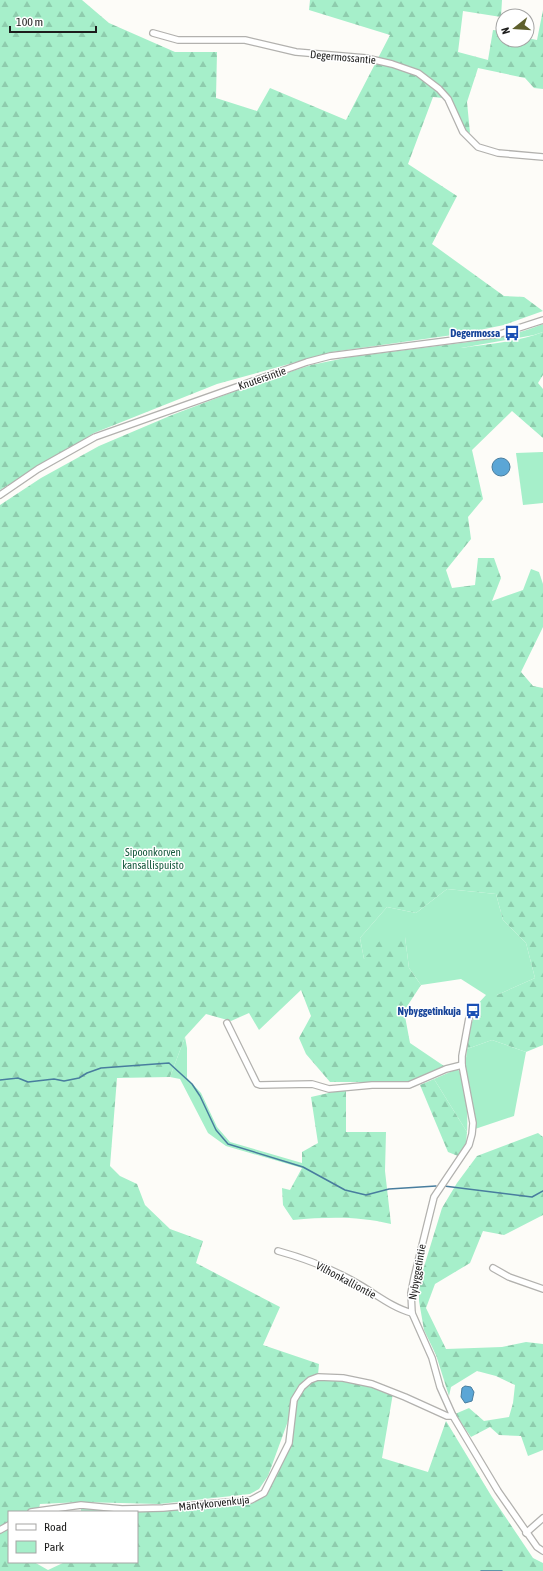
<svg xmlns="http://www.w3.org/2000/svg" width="543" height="1571" viewBox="0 0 543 1571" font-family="'Asap Condensed',sans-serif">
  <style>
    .green { fill: #a6efca }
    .forest { fill: url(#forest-firs) }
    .water { fill: #5ba6d6; stroke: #487d9e }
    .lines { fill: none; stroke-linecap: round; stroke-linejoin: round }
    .stream { stroke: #487d9e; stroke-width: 1.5 }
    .minor-casing { stroke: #b2b1ae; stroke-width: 8 }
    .minor { stroke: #fff; stroke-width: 5.5 }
    .labels { text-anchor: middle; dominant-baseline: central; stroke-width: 3; stroke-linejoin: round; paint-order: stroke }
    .street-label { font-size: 11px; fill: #1d1d1c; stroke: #fff }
    .transit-label { font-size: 11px; font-weight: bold; fill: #164399; stroke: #fff; text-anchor: end }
    .park-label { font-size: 11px; fill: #17593e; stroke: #fff }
  </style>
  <defs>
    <pattern id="forest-firs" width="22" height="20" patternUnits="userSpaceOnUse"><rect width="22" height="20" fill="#a6efca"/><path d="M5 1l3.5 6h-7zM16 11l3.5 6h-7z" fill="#8eccad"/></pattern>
  </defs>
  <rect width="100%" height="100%" fill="#fdfcf8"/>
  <g class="green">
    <path d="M 543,324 L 543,332 L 534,335 L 461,348 L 461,343 C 488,340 517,335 543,324 Z"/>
    <path d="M 543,452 L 543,503 L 523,505 L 516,453 Z"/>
    <path d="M 447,889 L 496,894 L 503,920 L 526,943 L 535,978 L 497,995 L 486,995 L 461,979 L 421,985 L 409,968 L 405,937 L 364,959 L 360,938 L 387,907 L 416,913 Z"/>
    <path d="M 185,1037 L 187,1048 L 187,1078 L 201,1093 L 217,1127 L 230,1142 L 302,1163 L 302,1168 L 226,1146 L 208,1133 L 180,1079 L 170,1077 Z"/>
    <path d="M 492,1040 L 526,1052 L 514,1116 L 475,1129 L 465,1067 L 467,1049 Z"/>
    <path d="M 457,1069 C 467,1075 468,1120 467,1132 L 434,1079 Z"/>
  </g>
  <g class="forest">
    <path d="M 0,0 L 82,0 L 109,23 L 175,52 L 217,52 L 216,98 L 257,111 L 270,88 L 346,120 L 390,35 L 309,10 L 310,0 L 502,0 L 501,17 L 463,11 L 458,52 L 488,60 L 493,30 L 503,31 L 503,40 L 527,40 L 527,38 L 537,40 L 543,10 L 543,89 L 534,88 L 525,78 L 478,68 L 467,102 L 470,133 L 457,127 L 451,110 L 443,98 L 433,97 L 408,164 L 457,196 L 432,244 L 504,296 L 524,297 L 543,311 L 504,325 L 460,334 L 332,352 L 217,384 L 94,433 L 0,490 Z"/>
    <path d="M 543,332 L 543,375 L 538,383 L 543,389 L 543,438 L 512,411 L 472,450 L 483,499 L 468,517 L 471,539 L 446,570 L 452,588 L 475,585 L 478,558 L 494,558 L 501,578 L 492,601 L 523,590 L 531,569 L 539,572 L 543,584 L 543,627 L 521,672 L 533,686 L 543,688 L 543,1045 L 526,1052 L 492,1040 L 467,1049 L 471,1024 L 476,1014 L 475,1007 L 486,995 L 497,995 L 535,978 L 526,943 L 503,920 L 496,894 L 447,889 L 416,913 L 387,907 L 360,938 L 364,959 L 383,937 L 405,937 L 409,968 L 421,985 L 404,1011 L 410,1043 L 444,1066 L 414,1081 L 407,1082 L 330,1082 L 306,1054 L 299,1038 L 311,1016 L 301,990 L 259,1030 L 249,1013 L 231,1021 L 206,1014 L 185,1037 L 170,1077 L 117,1078 L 110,1166 L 120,1176 L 137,1184 L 145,1205 L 170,1229 L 203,1241 L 196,1263 L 280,1307 L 263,1345 L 319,1364 L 318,1375 L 304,1380 L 292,1398 L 288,1421 L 268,1476 L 259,1489 L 250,1494 L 159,1504 L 81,1502 L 40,1504 L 38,1512 L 9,1512 L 9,1562 L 34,1562 L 48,1570 L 65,1562 L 137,1562 L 137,1512 L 81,1512 L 81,1508 L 159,1511 L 251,1502 L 265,1494 L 291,1441 L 295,1402 L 304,1387 L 316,1378 L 342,1380 L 393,1393 L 382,1458 L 428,1472 L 446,1421 L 492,1497 L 533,1558 L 543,1563 L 543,1571 L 0,1571 L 0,505 L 41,478 L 99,446 L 172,415 L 262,381 L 311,365 L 350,357 L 461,343 L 461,348 C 488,344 518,342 543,332 Z"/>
    <path d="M 434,1079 L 467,1132 L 466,1143 L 458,1156 L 448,1152 L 420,1085 Z"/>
    <path d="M 346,1089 L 346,1132 L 386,1132 L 385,1171 L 391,1224 C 358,1216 327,1217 293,1220 L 283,1205 L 282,1188 L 290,1190 L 302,1168 L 302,1152 L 318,1143 L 311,1097 Z"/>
    <path d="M 538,1133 L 543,1137 L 543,1215 L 504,1235 L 483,1231 L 470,1263 L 435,1284 L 426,1308 L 446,1349 L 502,1347 L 526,1342 L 543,1344 L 543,1450 L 528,1456 L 521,1436 L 499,1435 L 490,1427 L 471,1437 L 455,1414 L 469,1408 L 484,1421 L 509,1417 L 513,1403 L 515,1385 L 496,1376 L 477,1371 L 451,1387 L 449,1396 L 436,1355 L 424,1330 L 419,1301 L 419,1283 L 442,1208 L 457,1183 L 477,1156 Z"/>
  </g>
  <g class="water">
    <circle cx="501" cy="467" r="9"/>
    <path d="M 465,1386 L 471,1387 L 474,1392 L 472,1401 L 465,1403 L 461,1397 L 462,1388 Z"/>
  </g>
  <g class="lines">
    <g class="stream">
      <path d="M 0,1080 L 18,1078 L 28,1082 L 54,1079 L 64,1081 L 79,1078 L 87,1073 L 101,1068 L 169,1063 L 192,1084 L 200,1096 L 216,1130 L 228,1144 L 303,1167 L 345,1190 L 366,1195 L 389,1189 L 436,1186"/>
      <path d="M 444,1186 L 532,1197 L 543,1191"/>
      <path d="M 481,1571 L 502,1571"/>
    </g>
    <defs>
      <g id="minor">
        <path d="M 153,33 L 178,40 L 245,40 L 296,52 L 366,58 L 392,64 L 418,73 L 439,89 L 448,99 L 463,132 L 478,147 L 498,153 L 543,157"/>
        <path d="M 0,495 L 38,469 L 95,437 L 307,362 L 330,356 L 500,334 L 543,320"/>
        <path d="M 469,1018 L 462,1056 L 462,1065 L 473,1123 L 472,1134 L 469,1145 L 434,1197 L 414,1278 L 411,1293 L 412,1313 L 432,1358 L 440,1387 L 453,1416 L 498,1491 L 537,1547 L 543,1551"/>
        <path d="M 227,1023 L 257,1084 L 260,1085 L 312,1084 L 329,1089 L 372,1085 L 409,1085 L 446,1069 L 462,1065"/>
        <path d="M 278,1251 C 307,1259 335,1270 360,1285 C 377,1295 393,1308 412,1313"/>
        <path d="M 493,1268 L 509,1277 L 543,1289"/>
        <path d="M 31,1512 L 81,1505 L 122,1509 L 163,1508 L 251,1500 L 264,1493 L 289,1443 L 294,1400 L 302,1387 L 310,1380 L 318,1377 L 343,1378 L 372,1384 L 405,1397 L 447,1416 L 453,1416"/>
        <path d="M 0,1530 L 9,1525"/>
        <path d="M 526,1533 L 543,1518"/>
      </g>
    </defs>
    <use href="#minor" class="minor-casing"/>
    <use href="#minor" class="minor"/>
  </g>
  <defs>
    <symbol id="bus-bare" viewBox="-9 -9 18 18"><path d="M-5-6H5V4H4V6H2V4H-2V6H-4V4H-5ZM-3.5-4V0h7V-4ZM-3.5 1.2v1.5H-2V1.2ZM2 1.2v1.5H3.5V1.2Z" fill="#1a4fb4" stroke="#fff" stroke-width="2.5" paint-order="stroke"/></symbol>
  </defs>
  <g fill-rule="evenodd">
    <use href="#bus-bare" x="501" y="322" width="22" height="22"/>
    <use href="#bus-bare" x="462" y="1000" width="22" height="22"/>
  </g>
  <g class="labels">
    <g class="street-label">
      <text transform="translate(343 57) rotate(5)">Degermossantie</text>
      <text transform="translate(262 378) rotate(-19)">Knutersintie</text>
      <text transform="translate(417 1272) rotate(-80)">Nybyggetintie</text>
      <text transform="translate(346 1280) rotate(28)">Vilhonkalliontie</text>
      <text transform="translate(214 1503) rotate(-6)">Mäntykorvenkuja</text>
    </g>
    <g class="transit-label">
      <text x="500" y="333">Degermossa</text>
      <text x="461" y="1011">Nybyggetinkuja</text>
    </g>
    <g class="park-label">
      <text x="153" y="852">Sipoonkorven<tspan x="153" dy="13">kansallispuisto</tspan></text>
    </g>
  </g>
  <rect x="8" y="1511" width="130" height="52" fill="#ffffff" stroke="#a5a5a4"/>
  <rect x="16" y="1524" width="20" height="6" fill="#ffffff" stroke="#a5a5a4"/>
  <text x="44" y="1531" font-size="12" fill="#1d1d1c">Road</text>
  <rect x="16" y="1541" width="20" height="12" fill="#a6efca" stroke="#a5a5a4"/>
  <text x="44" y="1551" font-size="12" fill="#1d1d1c">Park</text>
  <g transform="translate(515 28) rotate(253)"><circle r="19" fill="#ffffff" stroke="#a5a5a4"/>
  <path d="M0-3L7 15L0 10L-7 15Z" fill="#5f602d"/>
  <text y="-6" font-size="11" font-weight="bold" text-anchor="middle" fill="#1d1d1c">N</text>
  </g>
  <path d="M10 26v6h86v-6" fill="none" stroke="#1d1d1c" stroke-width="2"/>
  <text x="16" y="26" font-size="12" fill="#1d1d1c" stroke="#ffffff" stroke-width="3" paint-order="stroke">100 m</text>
</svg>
